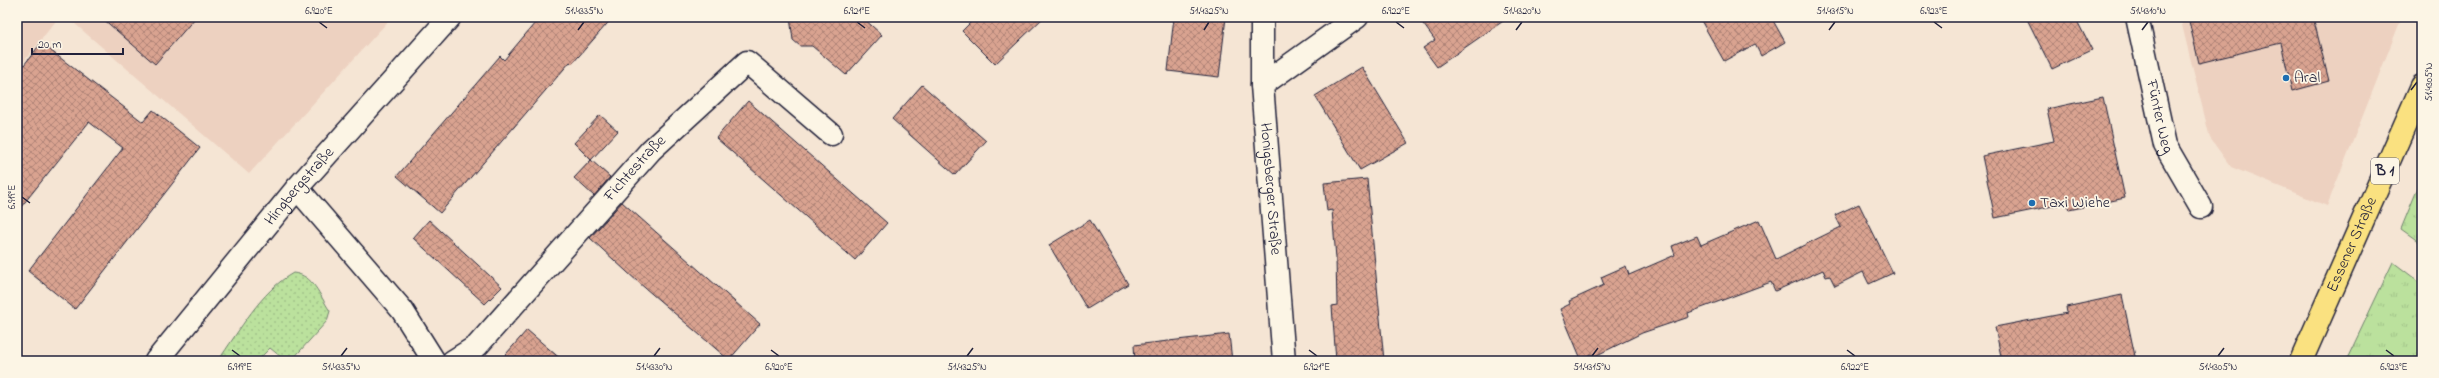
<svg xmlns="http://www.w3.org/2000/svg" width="2439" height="378" viewBox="0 0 2439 378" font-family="'Indie Flower',sans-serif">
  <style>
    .built { fill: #edd1c0 }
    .grass { fill: url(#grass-tufts); stroke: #6e826c }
    .garden { fill: url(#garden-dots); stroke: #6e826c }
    .building { fill: url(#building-cross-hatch); stroke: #22223b }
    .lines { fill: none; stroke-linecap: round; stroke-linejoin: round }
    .street-casing { stroke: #22223b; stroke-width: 25 }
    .secondary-casing { stroke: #22223b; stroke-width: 25 }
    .primary-casing { stroke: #22223b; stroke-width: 25 }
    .street { stroke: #fcf5e5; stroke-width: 22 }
    .secondary { stroke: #fcf5e5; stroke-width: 22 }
    .primary { stroke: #fae180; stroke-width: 22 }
    .ticks { fill: none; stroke: #22223b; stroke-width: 1.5 }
    .poi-dot { fill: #1f6fb2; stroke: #fcf5e5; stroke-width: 1.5 }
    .labels { text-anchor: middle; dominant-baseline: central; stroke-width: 3.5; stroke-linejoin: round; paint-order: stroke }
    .shield { fill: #fcf5e5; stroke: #63616e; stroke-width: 1 }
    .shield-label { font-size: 15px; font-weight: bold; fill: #22223b }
    .poi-label { font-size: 16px; fill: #22223b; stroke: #fcf5e5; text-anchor: start }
    .street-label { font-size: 16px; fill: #22223b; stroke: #fcf5e5 }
    .neatline { fill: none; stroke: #22223b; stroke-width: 1.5 }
    .ticks-label { font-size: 10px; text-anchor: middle; fill: #22223b }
  </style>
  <defs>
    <pattern id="grass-tufts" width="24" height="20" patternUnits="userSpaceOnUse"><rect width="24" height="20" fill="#bbe19d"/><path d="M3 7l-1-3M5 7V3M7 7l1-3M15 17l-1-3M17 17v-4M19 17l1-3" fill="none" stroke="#a0c188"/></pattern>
    <pattern id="garden-dots" width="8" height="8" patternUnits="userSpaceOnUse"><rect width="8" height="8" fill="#bbe19d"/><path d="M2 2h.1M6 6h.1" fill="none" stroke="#a0c188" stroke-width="1.8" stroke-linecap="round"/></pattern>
    <pattern id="building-cross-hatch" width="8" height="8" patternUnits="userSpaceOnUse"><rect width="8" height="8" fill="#d9a390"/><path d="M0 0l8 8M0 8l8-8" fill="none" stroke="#b08477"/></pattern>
  </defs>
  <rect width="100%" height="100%" fill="#f5e5d4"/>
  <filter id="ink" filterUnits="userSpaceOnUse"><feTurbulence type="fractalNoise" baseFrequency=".025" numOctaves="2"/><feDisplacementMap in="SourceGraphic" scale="8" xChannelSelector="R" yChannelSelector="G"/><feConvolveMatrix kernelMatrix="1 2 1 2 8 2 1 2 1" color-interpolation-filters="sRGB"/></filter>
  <g filter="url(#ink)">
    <g class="built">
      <path d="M 17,17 L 59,17 L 17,70 Z"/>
      <path d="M 67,17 L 392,17 L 249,174 Z"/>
      <path d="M 2180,17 L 2402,17 L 2327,206 L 2231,167 L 2210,138 Z"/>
    </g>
    <g class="grass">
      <path d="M 2422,178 L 2422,244 L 2401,229 Z"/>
      <path d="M 2393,262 L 2422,284 L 2422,361 L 2346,361 Z"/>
    </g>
    <path class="garden" d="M 293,273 C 314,275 319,295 330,311 L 327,321 L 291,361 L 286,361 L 270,348 L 257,361 L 218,361 C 239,331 261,291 293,273 Z"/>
    <g class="building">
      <path d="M 101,17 L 196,17 L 155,64 Z"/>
      <path d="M 540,17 L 613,17 L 572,64 L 570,62 L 440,213 L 397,176 L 500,56 L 504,60 Z"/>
      <path d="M 790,17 L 862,17 L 882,35 L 846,75 L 812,46 L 800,46 L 793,40 Z"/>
      <path d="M 976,17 L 1044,17 L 995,64 L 962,31 Z"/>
      <path d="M 1174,17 L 1226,17 L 1219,77 L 1168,71 Z"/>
      <path d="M 1418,17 L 1509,17 L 1437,67 L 1423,48 L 1435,40 Z"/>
      <path d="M 1699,17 L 1771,17 L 1785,42 L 1761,56 L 1755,44 L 1724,61 Z"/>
      <path d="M 2026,17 L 2075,17 L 2092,50 L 2052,69 Z"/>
      <path d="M 2188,17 L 2313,17 L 2329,81 L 2292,91 L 2281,43 L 2199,63 Z"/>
      <path d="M 41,43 L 143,122 L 153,110 L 200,148 L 75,309 L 28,271 L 123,148 L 89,122 L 17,212 L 17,74 Z"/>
      <path d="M 1362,67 L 1408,143 L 1360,170 L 1315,96 Z"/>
      <path d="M 922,85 L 986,141 L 955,175 L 892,119 Z"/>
      <path d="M 2103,97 L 2125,198 L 2069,210 L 2067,203 L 1995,218 L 1982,156 L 2054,141 L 2047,109 Z"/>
      <path d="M 748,101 L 887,223 L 855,260 L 716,138 Z"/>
      <path d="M 600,115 L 618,131 L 591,160 L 574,143 Z"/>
      <path d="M 591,160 L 610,177 L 594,196 L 574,178 Z"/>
      <path d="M 1367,179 L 1384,361 L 1336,361 L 1332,306 L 1337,305 L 1336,258 L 1332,210 L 1327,211 L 1324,183 Z"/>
      <path d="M 622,202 L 760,324 L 729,360 L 638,282 L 590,238 Z"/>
      <path d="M 1859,204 L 1893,273 L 1869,284 L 1863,272 L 1835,286 L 1830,276 L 1826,277 L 1823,270 L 1775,291 L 1771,282 L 1688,313 L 1689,317 L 1642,333 L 1593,357 L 1592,354 L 1581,359 L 1560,309 L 1570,304 L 1569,301 L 1604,285 L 1601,277 L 1626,266 L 1629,275 L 1675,255 L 1672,246 L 1697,236 L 1701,245 L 1759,220 L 1776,259 L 1841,227 L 1835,215 Z"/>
      <path d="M 429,220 L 502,287 L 485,304 L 413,238 Z"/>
      <path d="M 1090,220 L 1128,284 L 1087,309 L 1049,245 Z"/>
      <path d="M 2122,295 L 2136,361 L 2002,361 L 1995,327 L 2067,313 L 2066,307 Z"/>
      <path d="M 527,330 L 563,361 L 500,361 Z"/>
      <path d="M 1229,334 L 1232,361 L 1135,361 L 1134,345 Z"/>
    </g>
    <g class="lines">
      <defs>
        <g id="street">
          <path id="s1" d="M 1262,17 L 1262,85 L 1284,361"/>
          <path id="s2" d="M 2137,17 L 2165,145 L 2201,207"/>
          <path d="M 1262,85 L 1357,17"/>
          <path id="s3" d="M 453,361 L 477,346 L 651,150 L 747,62 L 831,134"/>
        </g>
        <g id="secondary">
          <path d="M 297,188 L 402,310 L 434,361"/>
          <path id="s4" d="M 156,361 L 297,188 L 450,17"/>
        </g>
        <g id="primary">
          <path id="s5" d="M 2301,361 L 2422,86"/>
        </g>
      </defs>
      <use href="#street" class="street-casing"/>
      <use href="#secondary" class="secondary-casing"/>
      <use href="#primary" class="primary-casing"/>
      <use href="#street" class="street"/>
      <use href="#secondary" class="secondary"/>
      <use href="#primary" class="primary"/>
    </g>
  </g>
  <path class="ticks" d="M 319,22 L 327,28M 857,22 L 865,28M 1396,22 L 1404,28M 1934,22 L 1942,28M 578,30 L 584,22M 1204,30 L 1209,22M 1516,30 L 1522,22M 1829,30 L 1835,22M 2142,30 L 2148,22M 2411,90 L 2417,82M 22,197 L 30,203M 232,350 L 240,356M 771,350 L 779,356M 1309,350 L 1317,356M 1847,350 L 1855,356M 2386,350 L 2394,356M 341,356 L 347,348M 654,356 L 660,348M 967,356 L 973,348M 1592,356 L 1598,348M 2218,356 L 2224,348"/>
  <g class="poi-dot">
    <circle cx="2286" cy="78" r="4"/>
    <circle cx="2032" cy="203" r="4"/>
  </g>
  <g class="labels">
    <rect class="shield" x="2371" y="158" width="28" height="26" rx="3"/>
    <g class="shield-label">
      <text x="2385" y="171">B 1</text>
    </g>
    <g class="poi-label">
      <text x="2294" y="78">Aral</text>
      <text x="2040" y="203">Taxi Wiehe</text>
    </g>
    <g class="street-label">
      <text stroke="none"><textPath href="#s2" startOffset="102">Fünter Weg</textPath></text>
      <text stroke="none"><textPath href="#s3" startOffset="266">Fichtestraße</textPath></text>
      <text stroke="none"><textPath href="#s4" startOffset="226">Hingbergstraße</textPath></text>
      <text stroke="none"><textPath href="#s1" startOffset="172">Honigsberger Straße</textPath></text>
      <text stroke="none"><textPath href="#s5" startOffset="127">Essener Straße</textPath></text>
    </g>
  </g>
  <rect width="2439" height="378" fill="none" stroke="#fcf5e5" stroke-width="44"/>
  <path d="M32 48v6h91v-6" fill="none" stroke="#22223b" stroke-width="2"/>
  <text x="38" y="48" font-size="12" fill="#22223b" stroke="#fcf5e5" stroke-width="3" paint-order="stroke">20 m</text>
  <rect x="22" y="22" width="2395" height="334" class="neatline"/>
  <g class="ticks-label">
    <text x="319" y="14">6.920°E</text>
    <text x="584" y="14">51.4335°N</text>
    <text x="857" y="14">6.921°E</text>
    <text x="1209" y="14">51.4325°N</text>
    <text x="1396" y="14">6.922°E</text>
    <text x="1522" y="14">51.4320°N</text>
    <text x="1835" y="14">51.4315°N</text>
    <text x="1934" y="14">6.923°E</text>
    <text x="2148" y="14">51.4310°N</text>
    <text transform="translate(2428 82) rotate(-90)" y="4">51.4305°N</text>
    <text transform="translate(11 197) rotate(-90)" y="4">6.919°E</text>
    <text x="240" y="370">6.919°E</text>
    <text x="341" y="370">51.4335°N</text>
    <text x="654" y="370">51.4330°N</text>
    <text x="779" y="370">6.920°E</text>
    <text x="967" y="370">51.4325°N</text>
    <text x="1317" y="370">6.921°E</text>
    <text x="1592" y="370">51.4315°N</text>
    <text x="1855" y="370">6.922°E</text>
    <text x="2218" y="370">51.4305°N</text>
    <text x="2394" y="370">6.923°E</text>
  </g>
</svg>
